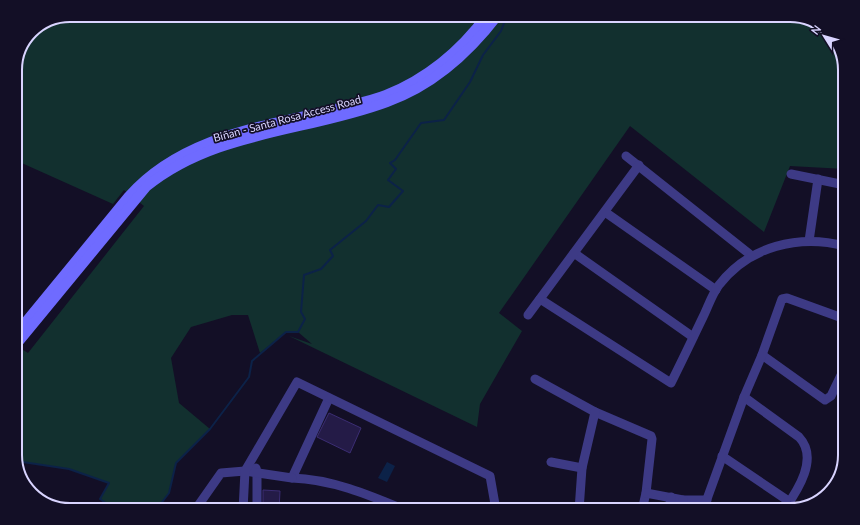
<svg xmlns="http://www.w3.org/2000/svg" width="860" height="525" viewBox="0 0 860 525" font-family="Lato,sans-serif">
  <style>
    .green { fill: #12302f }
    .water { fill: #0c2248 }
    .lines { fill: none; stroke-linecap: round; stroke-linejoin: round }
    .stream { stroke: #0c2248; stroke-width: 2 }
    .building { fill: #241b47; stroke: #3b2d73 }
    .minor { stroke: #3d3a85; stroke-width: 9 }
    .secondary { stroke: #6f6bff; stroke-width: 10 }
    .labels { text-anchor: middle; dominant-baseline: central; stroke-width: 3.5; stroke-linejoin: round; paint-order: stroke }
    .street-label { font-size: 11px; fill: #d9d4ff; stroke: #130f26 }
    .rim { fill: none; stroke: #d9d4ff; stroke-width: 2 }
  </style>
  <rect width="100%" height="100%" fill="#130f26"/>
  <path class="green" d="M 70,15 L 285,15 L 297,23 L 302,15 L 790,15 L 818,23 L 837,42 L 845,67 L 845,169 L 790,166 L 764,232 L 630,126 L 499,313 L 522,331 L 480,404 L 477,427 L 289,336 L 312,344 L 298,332 L 286,332 L 260,353 L 248,315 L 232,315 L 191,327 L 171,358 L 179,403 L 210,429 L 176,463 L 169,493 L 156,510 L 116,510 L 100,499 L 109,483 L 69,469 L 16,461 L 15,458 L 15,345 L 28,353 L 144,206 L 124,190 L 113,204 L 15,160 L 15,67 L 31,31 Z"/>
  <path class="water" d="M 387,462 L 395,466 L 387,482 L 378,478 Z"/>
  <g class="lines">
    <g class="stream">
      <path d="M 16,461 L 69,469 L 109,483 L 100,499 L 116,510"/>
      <path d="M 156,510 L 169,493 L 176,463 L 210,429 L 249,377 L 252,361 L 286,332 L 298,332 L 305,319 L 301,312 L 304,275 L 321,269 L 333,256 L 330,250 L 366,221 L 378,205 L 389,207 L 403,191 L 388,180 L 396,169 L 390,163 L 395,160 L 421,123 L 444,120 L 470,82 L 483,55 L 501,31 L 507,15"/>
    </g>
  </g>
  <g class="building">
    <path d="M 329,413 L 361,428 L 350,453 L 317,437 Z"/>
    <path d="M 263,490 L 280,491 L 279,510 L 263,510 Z"/>
  </g>
  <g class="lines">
    <g class="minor">
      <path d="M 626,156 L 752,256"/>
      <path d="M 791,174 L 845,185"/>
      <path d="M 605,212 L 716,290"/>
      <path d="M 809,241 L 818,179"/>
      <path d="M 574,253 L 693,337"/>
      <path d="M 540,299 L 671,383 C 682,361 692,340 703,317 C 708,307 712,294 719,285 C 749,246 799,234 845,246"/>
      <path d="M 528,315 L 639,165"/>
      <path d="M 762,355 L 825,400 L 831,396 L 845,367"/>
      <path d="M 535,379 L 595,412 L 651,436 L 652,439 L 646,493 L 642,510"/>
      <path d="M 744,397 L 799,437 C 819,458 798,490 784,510"/>
      <path d="M 329,398 L 292,478 C 331,479 369,495 405,510"/>
      <path d="M 722,456 L 790,502"/>
      <path d="M 551,462 L 582,468"/>
      <path d="M 256,468 L 257,472 L 257,510"/>
      <path d="M 646,493 L 683,500 L 707,500"/>
      <path d="M 195,510 L 221,473 L 245,471 L 292,478"/>
      <path d="M 243,510 L 245,471 L 297,382 L 490,476 L 496,510"/>
      <path d="M 579,510 L 582,468 L 595,412"/>
      <path d="M 669,510 L 671,497"/>
      <path d="M 680,510 L 683,500"/>
      <path d="M 703,510 L 744,397 L 762,355 L 782,299 L 787,298 L 845,319"/>
    </g>
    <g class="secondary">
      <path d="M 15,335 L 129,196 C 182,136 266,126 339,108 C 354,104 371,101 386,95 C 426,79 461,50 487,15"/>
      <path d="M 15,346 L 146,187 C 214,131 307,132 387,102 C 432,86 469,53 498,15"/>
    </g>
  </g>
  <g class="labels">
    <g class="street-label">
      <text transform="translate(287 118) rotate(-15)">Biñan - Santa Rosa Access Road</text>
    </g>
  </g>
  <path d="M0 0H860V525H0ZM70 22H790A48 48 0 0 1 838 70V455A48 48 0 0 1 790 503H70A48 48 0 0 1 22 455V70A48 48 0 0 1 70 22Z" fill="#130f26" fill-rule="evenodd"/>
  <path class="rim" d="M70 22H790A48 48 0 0 1 838 70V455A48 48 0 0 1 790 503H70A48 48 0 0 1 22 455V70A48 48 0 0 1 70 22Z"/>
  <g transform="translate(824 36) rotate(307)" stroke="#130f26" stroke-width="3" paint-order="stroke">
  <path d="M0-3L7 15L0 10L-7 15Z" fill="#d9d4ff"/>
  <text y="-6" font-size="11" font-weight="bold" text-anchor="middle" fill="#d9d4ff">N</text>
  </g>
</svg>
